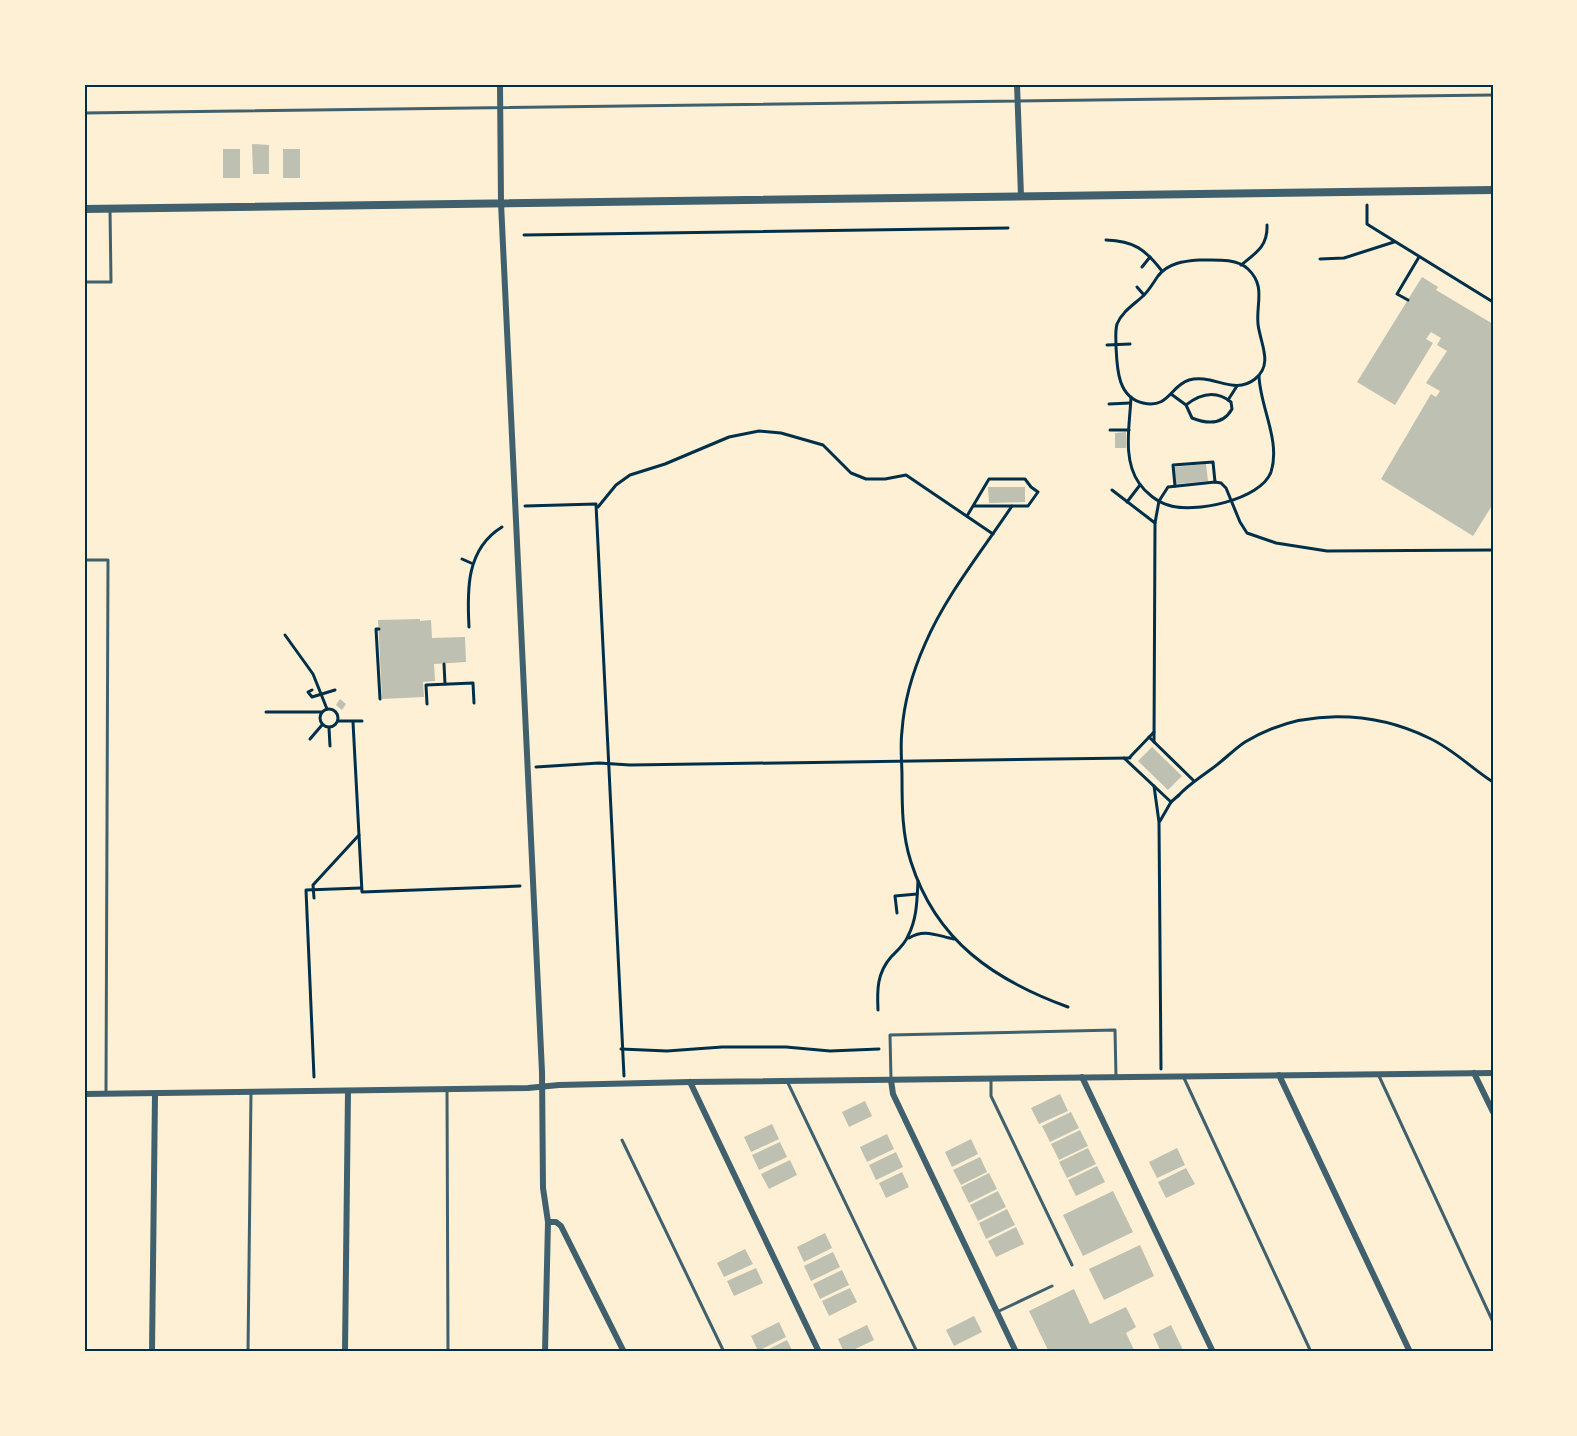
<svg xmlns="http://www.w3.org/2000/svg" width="1577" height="1436" viewBox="0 0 1577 1436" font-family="'Roboto Condensed',sans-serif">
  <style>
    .building { fill: #bec0b2 }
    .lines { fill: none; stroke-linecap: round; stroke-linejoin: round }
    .path { stroke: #003049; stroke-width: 3 }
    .service { stroke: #3f606c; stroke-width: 3 }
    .minor { stroke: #3f606c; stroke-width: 6 }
    .tertiary { stroke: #3f606c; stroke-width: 8 }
    .neatline { fill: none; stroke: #003049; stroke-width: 2 }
  </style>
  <rect width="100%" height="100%" fill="#fdf0d5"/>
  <g class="building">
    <path d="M 252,144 L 269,145 L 269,174 L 253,174 Z"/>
    <rect x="223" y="149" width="17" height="29"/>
    <rect x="283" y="149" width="17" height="29"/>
    <path d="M 1422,277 L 1438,287 L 1436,290 L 1493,324 L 1493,504 L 1473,536 L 1381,479 L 1431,394 L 1436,397 L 1440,391 L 1426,383 L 1447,351 L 1437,345 L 1441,338 L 1431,332 L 1426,339 L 1433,343 L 1395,405 L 1357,382 Z"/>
    <path d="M 1126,432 L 1126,448 L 1115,448 L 1115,433 Z"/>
    <path d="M 1206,464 L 1208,481 L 1176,484 L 1174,467 Z"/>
    <path d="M 988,487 L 1025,487 L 1025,502 L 989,503 Z"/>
    <path d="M 420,619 L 420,621 L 431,620 L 432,638 L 465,637 L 466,662 L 434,664 L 435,681 L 423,682 L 424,697 L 382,699 L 378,620 Z"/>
    <path d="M 340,699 L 346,704 L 342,710 L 336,705 Z"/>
    <path d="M 1152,747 L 1182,776 L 1168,790 L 1138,761 Z"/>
    <path d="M 1060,1094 L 1068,1111 L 1039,1124 L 1031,1108 Z"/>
    <path d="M 865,1101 L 872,1116 L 849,1127 L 842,1112 Z"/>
    <path d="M 1071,1112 L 1079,1128 L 1050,1142 L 1042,1126 Z"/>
    <path d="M 772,1124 L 779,1139 L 751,1152 L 744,1137 Z"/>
    <path d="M 1080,1130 L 1088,1146 L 1059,1160 L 1051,1144 Z"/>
    <path d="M 887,1134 L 894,1149 L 867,1162 L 860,1147 Z"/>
    <path d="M 971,1139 L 978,1154 L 952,1167 L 945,1152 Z"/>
    <path d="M 780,1142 L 787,1157 L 759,1170 L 752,1155 Z"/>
    <path d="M 1088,1148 L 1096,1164 L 1067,1178 L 1059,1162 Z"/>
    <path d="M 1177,1148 L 1185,1165 L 1157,1178 L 1149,1162 Z"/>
    <path d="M 896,1152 L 903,1167 L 876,1180 L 869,1165 Z"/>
    <path d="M 980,1157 L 987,1172 L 961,1185 L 953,1170 Z"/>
    <path d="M 790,1160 L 797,1175 L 769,1189 L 761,1174 Z"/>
    <path d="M 1097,1166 L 1105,1182 L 1076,1196 L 1068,1180 Z"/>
    <path d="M 1186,1168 L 1195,1184 L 1166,1198 L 1158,1182 Z"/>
    <path d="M 902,1172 L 909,1187 L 886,1198 L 879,1183 Z"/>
    <path d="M 989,1173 L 997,1189 L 969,1203 L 961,1187 Z"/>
    <path d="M 998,1191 L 1006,1207 L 978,1221 L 970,1205 Z"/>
    <path d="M 1113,1191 L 1133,1232 L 1083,1256 L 1063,1215 Z"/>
    <path d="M 1007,1209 L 1015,1225 L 986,1239 L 979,1223 Z"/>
    <path d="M 1016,1227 L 1024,1244 L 996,1257 L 988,1241 Z"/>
    <path d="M 825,1233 L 832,1248 L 804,1262 L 797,1247 Z"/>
    <path d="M 1140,1245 L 1154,1276 L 1104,1300 L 1089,1269 Z"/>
    <path d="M 745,1249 L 753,1264 L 724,1277 L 717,1263 Z"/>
    <path d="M 833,1252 L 840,1267 L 811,1281 L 804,1266 Z"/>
    <path d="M 756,1268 L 763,1283 L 734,1296 L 727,1281 Z"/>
    <path d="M 842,1270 L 849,1285 L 820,1299 L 813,1284 Z"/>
    <path d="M 850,1288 L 857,1302 L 829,1316 L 822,1301 Z"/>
    <path d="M 1074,1289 L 1090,1324 L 1126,1307 L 1136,1327 L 1126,1333 L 1135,1352 L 1049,1352 L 1029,1311 Z"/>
    <path d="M 974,1316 L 982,1332 L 954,1346 L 946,1330 Z"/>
    <path d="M 779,1322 L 786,1337 L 758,1351 L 751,1336 Z"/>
    <path d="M 867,1325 L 874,1340 L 849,1352 L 844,1352 L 838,1339 Z"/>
    <path d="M 1171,1325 L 1184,1352 L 1161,1352 L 1153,1334 Z"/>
    <path d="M 787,1340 L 793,1352 L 763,1352 Z"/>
  </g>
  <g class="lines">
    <g class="path">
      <path d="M 1367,205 L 1367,224 L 1370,226 L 1493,302"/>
      <path d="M 524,235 L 1008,228"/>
      <path d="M 1106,240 C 1134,241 1145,249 1162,271"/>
      <path d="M 1320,259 L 1344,258 L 1394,242"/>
      <path d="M 1199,260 C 1214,260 1237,258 1248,269 C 1266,286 1256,303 1258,324 C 1260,343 1274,364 1255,379 C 1234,396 1212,373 1189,380 C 1170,386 1169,409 1143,403 C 1117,397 1117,367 1116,346 C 1116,339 1115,331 1117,324 C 1122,312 1133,305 1142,297 C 1149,291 1153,283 1158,276 C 1168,263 1184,261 1199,260 Z"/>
      <path d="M 1241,265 C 1256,253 1268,246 1267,225"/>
      <path d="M 1142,267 L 1150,257"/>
      <path d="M 1137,287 L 1144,295"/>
      <path d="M 1408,300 L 1397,294 L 1419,257"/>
      <path d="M 1107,345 L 1130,344"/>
      <path d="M 1171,394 L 1186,405 L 1192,418 C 1207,424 1223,425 1232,409 L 1231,402 C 1216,390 1200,394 1186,405"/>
      <path d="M 1131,397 C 1130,424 1122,459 1139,483 C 1145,492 1157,502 1168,505 C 1193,514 1261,500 1271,472 C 1281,441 1260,407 1259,376"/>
      <path d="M 1228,400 L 1237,386"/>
      <path d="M 1109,404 L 1130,403"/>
      <path d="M 1110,430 L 1129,430"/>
      <path d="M 1175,486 L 1173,465 L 1213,462 L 1215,482"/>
      <path d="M 1112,490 L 1155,523 L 1154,742"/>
      <path d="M 1127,502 L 1140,485"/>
      <path d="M 525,506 L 596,504 L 624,1076"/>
      <path d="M 1012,506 C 982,551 946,595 925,644 C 913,671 904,702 902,731 C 900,747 902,762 902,777 C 902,805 902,835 911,862 C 936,941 994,980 1068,1007"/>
      <path d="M 598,507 L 616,485 L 630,475 L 665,464 L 729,437 L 759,431 L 781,433 L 823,445 L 851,473 L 866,479 L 885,479 L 906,475 L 993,534"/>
      <path d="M 967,516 L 973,506 L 1028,506 L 1038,492 L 1031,487 L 1025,479 L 989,479 L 973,506"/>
      <path d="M 1155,523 L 1159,501 L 1168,487 L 1215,482 L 1221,483 L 1226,488 L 1240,522 L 1247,533 L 1276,543 L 1327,551 L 1493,550"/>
      <path d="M 462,559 L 471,563"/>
      <path d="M 469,627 C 467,590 466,549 502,527"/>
      <path d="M 379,629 L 376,629 L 380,699"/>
      <path d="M 285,635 L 313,674 L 327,709"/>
      <path d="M 444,664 L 445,684"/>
      <path d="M 312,690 L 308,692 L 312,697 L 335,690"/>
      <path d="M 427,704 L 426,685 L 473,683 L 474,703"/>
      <circle cx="329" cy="718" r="9"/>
      <path d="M 266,712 L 321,712"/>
      <path d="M 338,721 L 362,721"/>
      <path d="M 353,722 L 362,892 L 520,886"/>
      <path d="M 329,728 L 330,746"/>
      <path d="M 1149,737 L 1193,780"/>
      <path d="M 310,739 L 322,725"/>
      <path d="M 1130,757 L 1154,732"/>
      <path d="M 1124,758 L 1171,802"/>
      <path d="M 536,767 L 599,763 L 630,765 L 1130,758"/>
      <path d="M 1154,786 L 1159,822 L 1161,1069"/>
      <path d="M 1178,796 C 1188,785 1198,779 1210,770 C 1222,762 1233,750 1245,742 C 1300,708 1372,710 1429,738 C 1453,749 1471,768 1493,782"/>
      <path d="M 1160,821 L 1171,802 L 1179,795"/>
      <path d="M 314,898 L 313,885 L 359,835"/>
      <path d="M 897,913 L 895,896 L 917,894"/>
      <path d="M 909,938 C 924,928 938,936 954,939"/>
      <path d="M 878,1010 C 877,990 877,973 891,957 C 897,951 905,944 908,936 C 917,919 917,900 918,881"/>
      <path d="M 621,1049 L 667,1051 L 722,1047 L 786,1047 L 830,1051 L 879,1049"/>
      <path d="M 314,1077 L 306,890 L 361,888"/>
    </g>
    <g class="service">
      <path d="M 84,113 L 1493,95"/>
      <path d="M 84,282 L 111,282 L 110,209"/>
      <path d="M 84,560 L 108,560 L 106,1092"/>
      <path d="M 1379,1076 L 1493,1322"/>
      <path d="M 1184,1078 L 1311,1352"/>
      <path d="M 891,1079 L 890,1035 L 1115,1030 L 1116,1077"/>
      <path d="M 991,1079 L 991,1096 L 1072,1265"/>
      <path d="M 787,1081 L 917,1352"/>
      <path d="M 447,1090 L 448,1352"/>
      <path d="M 622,1140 L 724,1352"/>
      <path d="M 997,1312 L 1052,1286"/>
      <path d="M 248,1352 L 251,1092"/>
    </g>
    <g class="minor">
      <path d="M 500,84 L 501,203 L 542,1072 L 543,1188 L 548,1222 L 545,1352"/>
      <path d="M 1017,84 L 1021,196"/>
      <path d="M 1474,1073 L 1493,1112"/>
      <path d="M 1279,1075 L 1410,1352"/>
      <path d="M 1082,1077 L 1213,1352"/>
      <path d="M 891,1080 L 893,1094 L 1016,1352"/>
      <path d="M 690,1082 L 819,1352"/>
      <path d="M 84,1094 L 528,1088 L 559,1085 L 690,1082 L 1493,1073"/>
      <path d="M 548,1222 L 556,1222 L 561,1226 L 624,1352"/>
      <path d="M 152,1352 L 155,1094"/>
      <path d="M 345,1352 L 348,1091"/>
    </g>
    <path class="tertiary" d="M 84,209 L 1493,190"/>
  </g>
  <rect width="1577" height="1436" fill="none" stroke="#fdf0d5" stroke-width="171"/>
  <rect x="86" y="86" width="1406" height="1264" class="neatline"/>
</svg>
